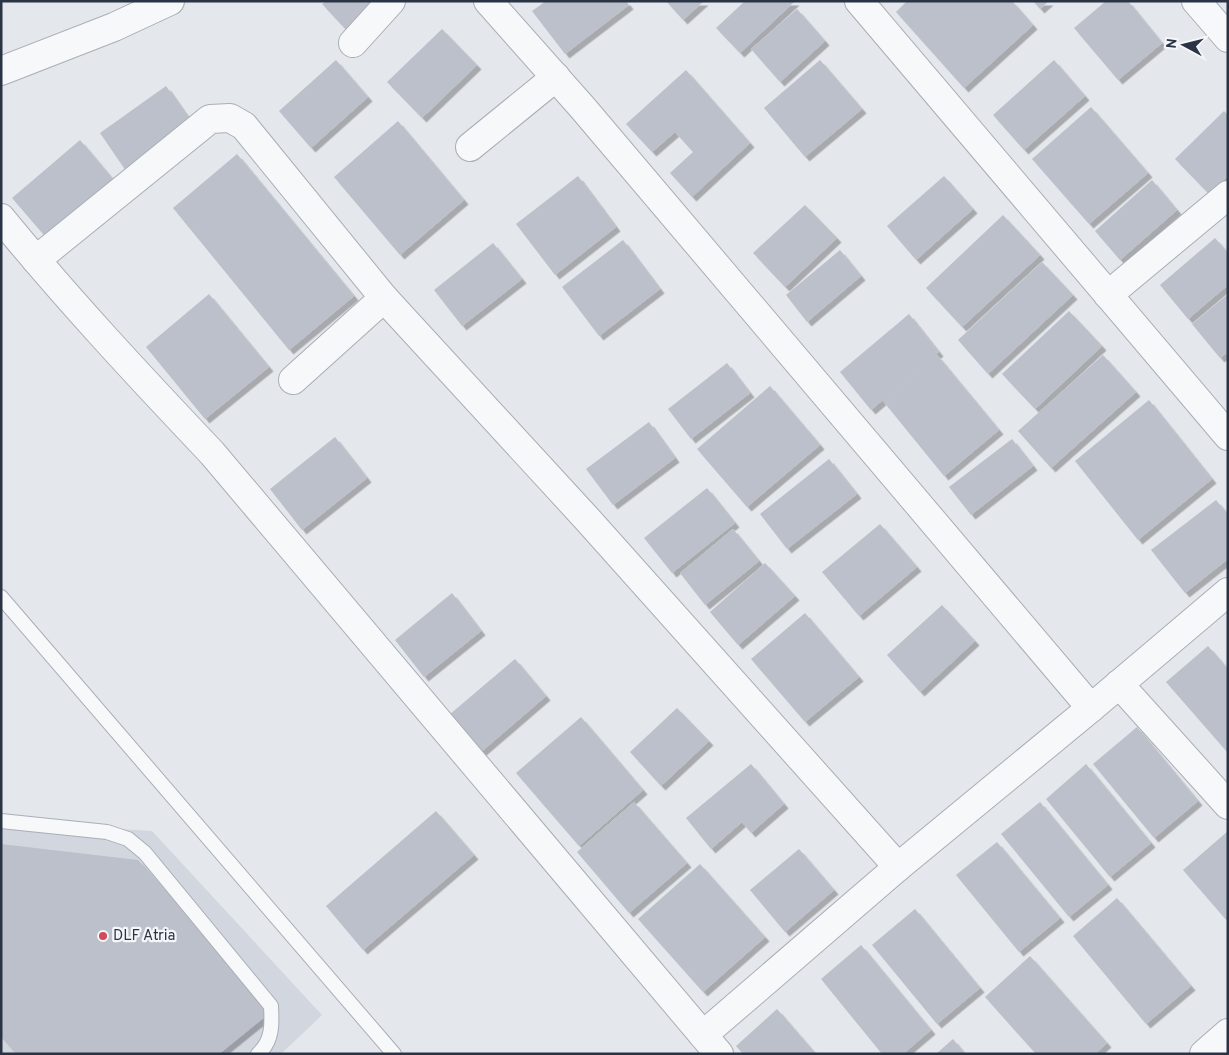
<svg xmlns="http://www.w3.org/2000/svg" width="1229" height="1055" viewBox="0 0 1229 1055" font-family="Overpass,sans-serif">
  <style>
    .built { fill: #d2d6de }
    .building { fill: #bbc0ca; filter: url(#shadow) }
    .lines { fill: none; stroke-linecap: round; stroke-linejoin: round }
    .service-casing { stroke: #a9aeb7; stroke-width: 16 }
    .minor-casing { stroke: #a9aeb7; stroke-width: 30 }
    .tertiary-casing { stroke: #a9aeb7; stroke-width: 30 }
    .service { stroke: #f7f8fa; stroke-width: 14 }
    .minor { stroke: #f7f8fa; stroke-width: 28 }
    .tertiary { stroke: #f7f8fa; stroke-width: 28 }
    .poi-dot { fill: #d1495b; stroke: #f4f6f9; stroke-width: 2 }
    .labels { text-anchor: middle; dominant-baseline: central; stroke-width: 4.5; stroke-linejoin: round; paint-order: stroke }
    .poi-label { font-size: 15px; fill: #2b3445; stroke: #f4f6f9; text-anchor: start }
  </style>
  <defs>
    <filter id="shadow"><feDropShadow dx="4.5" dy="4.5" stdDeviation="0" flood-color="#0004"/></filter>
  </defs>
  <rect width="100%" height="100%" fill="#e4e7ec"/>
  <path class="built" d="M 1,822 L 152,831 L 322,1015 L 281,1054 L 1,1054 Z"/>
  <g class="building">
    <path d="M 326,1 L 388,1 L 350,34 L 322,4 Z"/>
    <path d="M 546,1 L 626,1 L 629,5 L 565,54 L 532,11 Z"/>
    <path d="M 666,1 L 704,1 L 683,20 Z"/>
    <path d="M 745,1 L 795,1 L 740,53 L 716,28 Z"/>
    <path d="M 907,1 L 1012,1 L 1033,25 L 964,88 L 896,12 Z"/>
    <path d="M 1033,1 L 1049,1 L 1040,9 Z"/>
    <path d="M 1106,1 L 1128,1 L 1162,43 L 1118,80 L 1074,28 Z"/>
    <path d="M 797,9 L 825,41 L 780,82 L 751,49 Z"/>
    <path d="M 442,29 L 477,65 L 422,118 L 387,82 Z"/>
    <path d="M 336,60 L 368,97 L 311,148 L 279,111 Z"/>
    <path d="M 820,60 L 862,109 L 805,157 L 764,108 Z"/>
    <path d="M 1054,60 L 1085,96 L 1024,150 L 993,115 Z"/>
    <path d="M 686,70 L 750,143 L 692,197 L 670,173 L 693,152 L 675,132 L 652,152 L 626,124 Z"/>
    <path d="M 166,86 L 195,127 L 128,174 L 100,133 Z"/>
    <path d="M 1091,107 L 1148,173 L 1089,224 L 1032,159 Z"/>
    <path d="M 1224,111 L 1228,115 L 1228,176 L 1209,194 L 1175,159 Z"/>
    <path d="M 398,121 L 464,200 L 400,255 L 334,177 Z"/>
    <path d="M 80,140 L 117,184 L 50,242 L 12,198 Z"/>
    <path d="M 237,154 L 354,296 L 289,350 L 173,208 Z"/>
    <path d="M 578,176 L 616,227 L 555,275 L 516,224 Z"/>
    <path d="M 944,176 L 973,209 L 916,260 L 887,226 Z"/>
    <path d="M 1152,180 L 1177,210 L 1120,260 L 1095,231 Z"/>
    <path d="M 805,205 L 837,238 L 785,287 L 753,253 Z"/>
    <path d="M 1003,215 L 1040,255 L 962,327 L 926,288 Z"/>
    <path d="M 1215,238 L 1228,253 L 1228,285 L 1188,319 L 1160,285 Z"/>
    <path d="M 623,240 L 660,289 L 599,336 L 562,287 Z"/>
    <path d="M 493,243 L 522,279 L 462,326 L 434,290 Z"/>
    <path d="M 840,250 L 861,276 L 807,322 L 786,295 Z"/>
    <path d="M 1042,262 L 1073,295 L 988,374 L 958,340 Z"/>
    <path d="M 209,294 L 269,367 L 205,419 L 146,347 Z"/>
    <path d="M 1228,294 L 1228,352 L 1220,358 L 1192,324 Z"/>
    <path d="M 1069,311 L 1102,346 L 1035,409 L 1002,374 Z"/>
    <path d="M 909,314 L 939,352 L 871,410 L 840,372 Z"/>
    <path d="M 937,355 L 999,430 L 944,476 L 883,401 Z"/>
    <path d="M 1103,355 L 1136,392 L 1051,468 L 1018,431 Z"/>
    <path d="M 727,363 L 750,393 L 691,439 L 668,409 Z"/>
    <path d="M 770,386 L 820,445 L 747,507 L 697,449 Z"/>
    <path d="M 1149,400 L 1212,479 L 1138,540 L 1075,461 Z"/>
    <path d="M 649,422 L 675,458 L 613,505 L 586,469 Z"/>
    <path d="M 335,437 L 367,478 L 302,530 L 270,489 Z"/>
    <path d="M 1012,439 L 1033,466 L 971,515 L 949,487 Z"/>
    <path d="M 829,459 L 857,494 L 787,549 L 760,514 Z"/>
    <path d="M 707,488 L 735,523 L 672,573 L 644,538 Z"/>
    <path d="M 1216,500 L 1228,515 L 1228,559 L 1185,593 L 1151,550 Z"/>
    <path d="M 880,524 L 917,567 L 859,616 L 822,572 Z"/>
    <path d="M 733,529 L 759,561 L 705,605 L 680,573 Z"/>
    <path d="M 765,563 L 795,596 L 738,645 L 710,612 Z"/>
    <path d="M 452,593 L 481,631 L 424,677 L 395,640 Z"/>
    <path d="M 942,605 L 975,641 L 920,692 L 887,655 Z"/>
    <path d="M 805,613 L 859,677 L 805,722 L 751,659 Z"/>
    <path d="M 1208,646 L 1228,669 L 1228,753 L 1166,682 Z"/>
    <path d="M 515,659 L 546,696 L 481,752 L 449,715 Z"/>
    <path d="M 677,708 L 709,741 L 661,786 L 630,752 Z"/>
    <path d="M 581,717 L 643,790 L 579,846 L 516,773 Z"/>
    <path d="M 1137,727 L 1198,801 L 1154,838 L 1093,764 Z"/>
    <path d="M 751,764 L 784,804 L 751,833 L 742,822 L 711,849 L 686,818 Z"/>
    <path d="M 1086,764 L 1151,843 L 1110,877 L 1046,799 Z"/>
    <path d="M 634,802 L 687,863 L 629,913 L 577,852 Z"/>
    <path d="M 1040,802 L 1108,885 L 1069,917 L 1001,834 Z"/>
    <path d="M 436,811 L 474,855 L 363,950 L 326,906 Z"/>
    <path d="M 1228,831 L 1228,922 L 1183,870 Z"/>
    <path d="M 997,842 L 1060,918 L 1019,952 L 956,875 Z"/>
    <path d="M 1,844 L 138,860 L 271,1012 L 219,1054 L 16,1054 L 1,1037 Z"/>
    <path d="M 799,849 L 834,890 L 785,932 L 750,890 Z"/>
    <path d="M 700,864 L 765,937 L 703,992 L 638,919 Z"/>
    <path d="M 1117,898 L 1191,986 L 1146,1024 L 1073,936 Z"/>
    <path d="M 915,909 L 980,988 L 937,1024 L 872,945 Z"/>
    <path d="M 861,945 L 931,1030 L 903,1054 L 882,1054 L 821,979 Z"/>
    <path d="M 1030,956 L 1107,1043 L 1095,1054 L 1036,1054 L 985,997 Z"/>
    <path d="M 777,1009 L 816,1054 L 743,1054 L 736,1046 Z"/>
    <path d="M 953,1039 L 965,1054 L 936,1054 Z"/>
  </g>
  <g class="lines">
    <defs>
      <g id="service">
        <path d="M 1,597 L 394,1054"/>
        <path d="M 1,821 L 107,832 L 128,839 L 145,853 L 271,1006 C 272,1023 273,1041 258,1054"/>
      </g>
      <g id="minor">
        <path d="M 488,1 L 582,107 L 1091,708"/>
        <path d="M 859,1 L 1228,436"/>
        <path d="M 1196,1 L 1228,38"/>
        <path d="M 353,43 L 391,1"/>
        <path d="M 470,147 L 556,77"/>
        <path d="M 1,218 C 68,300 140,377 212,453 L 719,1054"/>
        <path d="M 36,260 L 210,119 L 230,118 L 244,126 L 384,298 L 588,520 L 898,867"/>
        <path d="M 1108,295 L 1228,195"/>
        <path d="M 293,380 L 384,298"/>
        <path d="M 1119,684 L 1228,805"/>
        <path d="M 703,1035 L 898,867 L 1091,708 L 1228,592"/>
      </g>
      <g id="tertiary">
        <path d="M 1,71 L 114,27 L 170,1"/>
        <path d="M 1204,1054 L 1228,1033"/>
      </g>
    </defs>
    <use href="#service" class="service-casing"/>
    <use href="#minor" class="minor-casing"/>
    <use href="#tertiary" class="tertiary-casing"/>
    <use href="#service" class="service"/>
    <use href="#minor" class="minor"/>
    <use href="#tertiary" class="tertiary"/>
  </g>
  <circle class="poi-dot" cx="103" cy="936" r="5"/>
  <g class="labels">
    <g class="poi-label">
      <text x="113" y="936">DLF Atria</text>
    </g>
  </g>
  <rect width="1229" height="1055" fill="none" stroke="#2b3445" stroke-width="5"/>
  <g transform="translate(1184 45) rotate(277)" stroke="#f4f6f9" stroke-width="4" paint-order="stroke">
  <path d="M0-4L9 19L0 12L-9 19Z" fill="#2b3445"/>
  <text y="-8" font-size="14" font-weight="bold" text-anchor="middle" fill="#2b3445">N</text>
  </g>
</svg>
